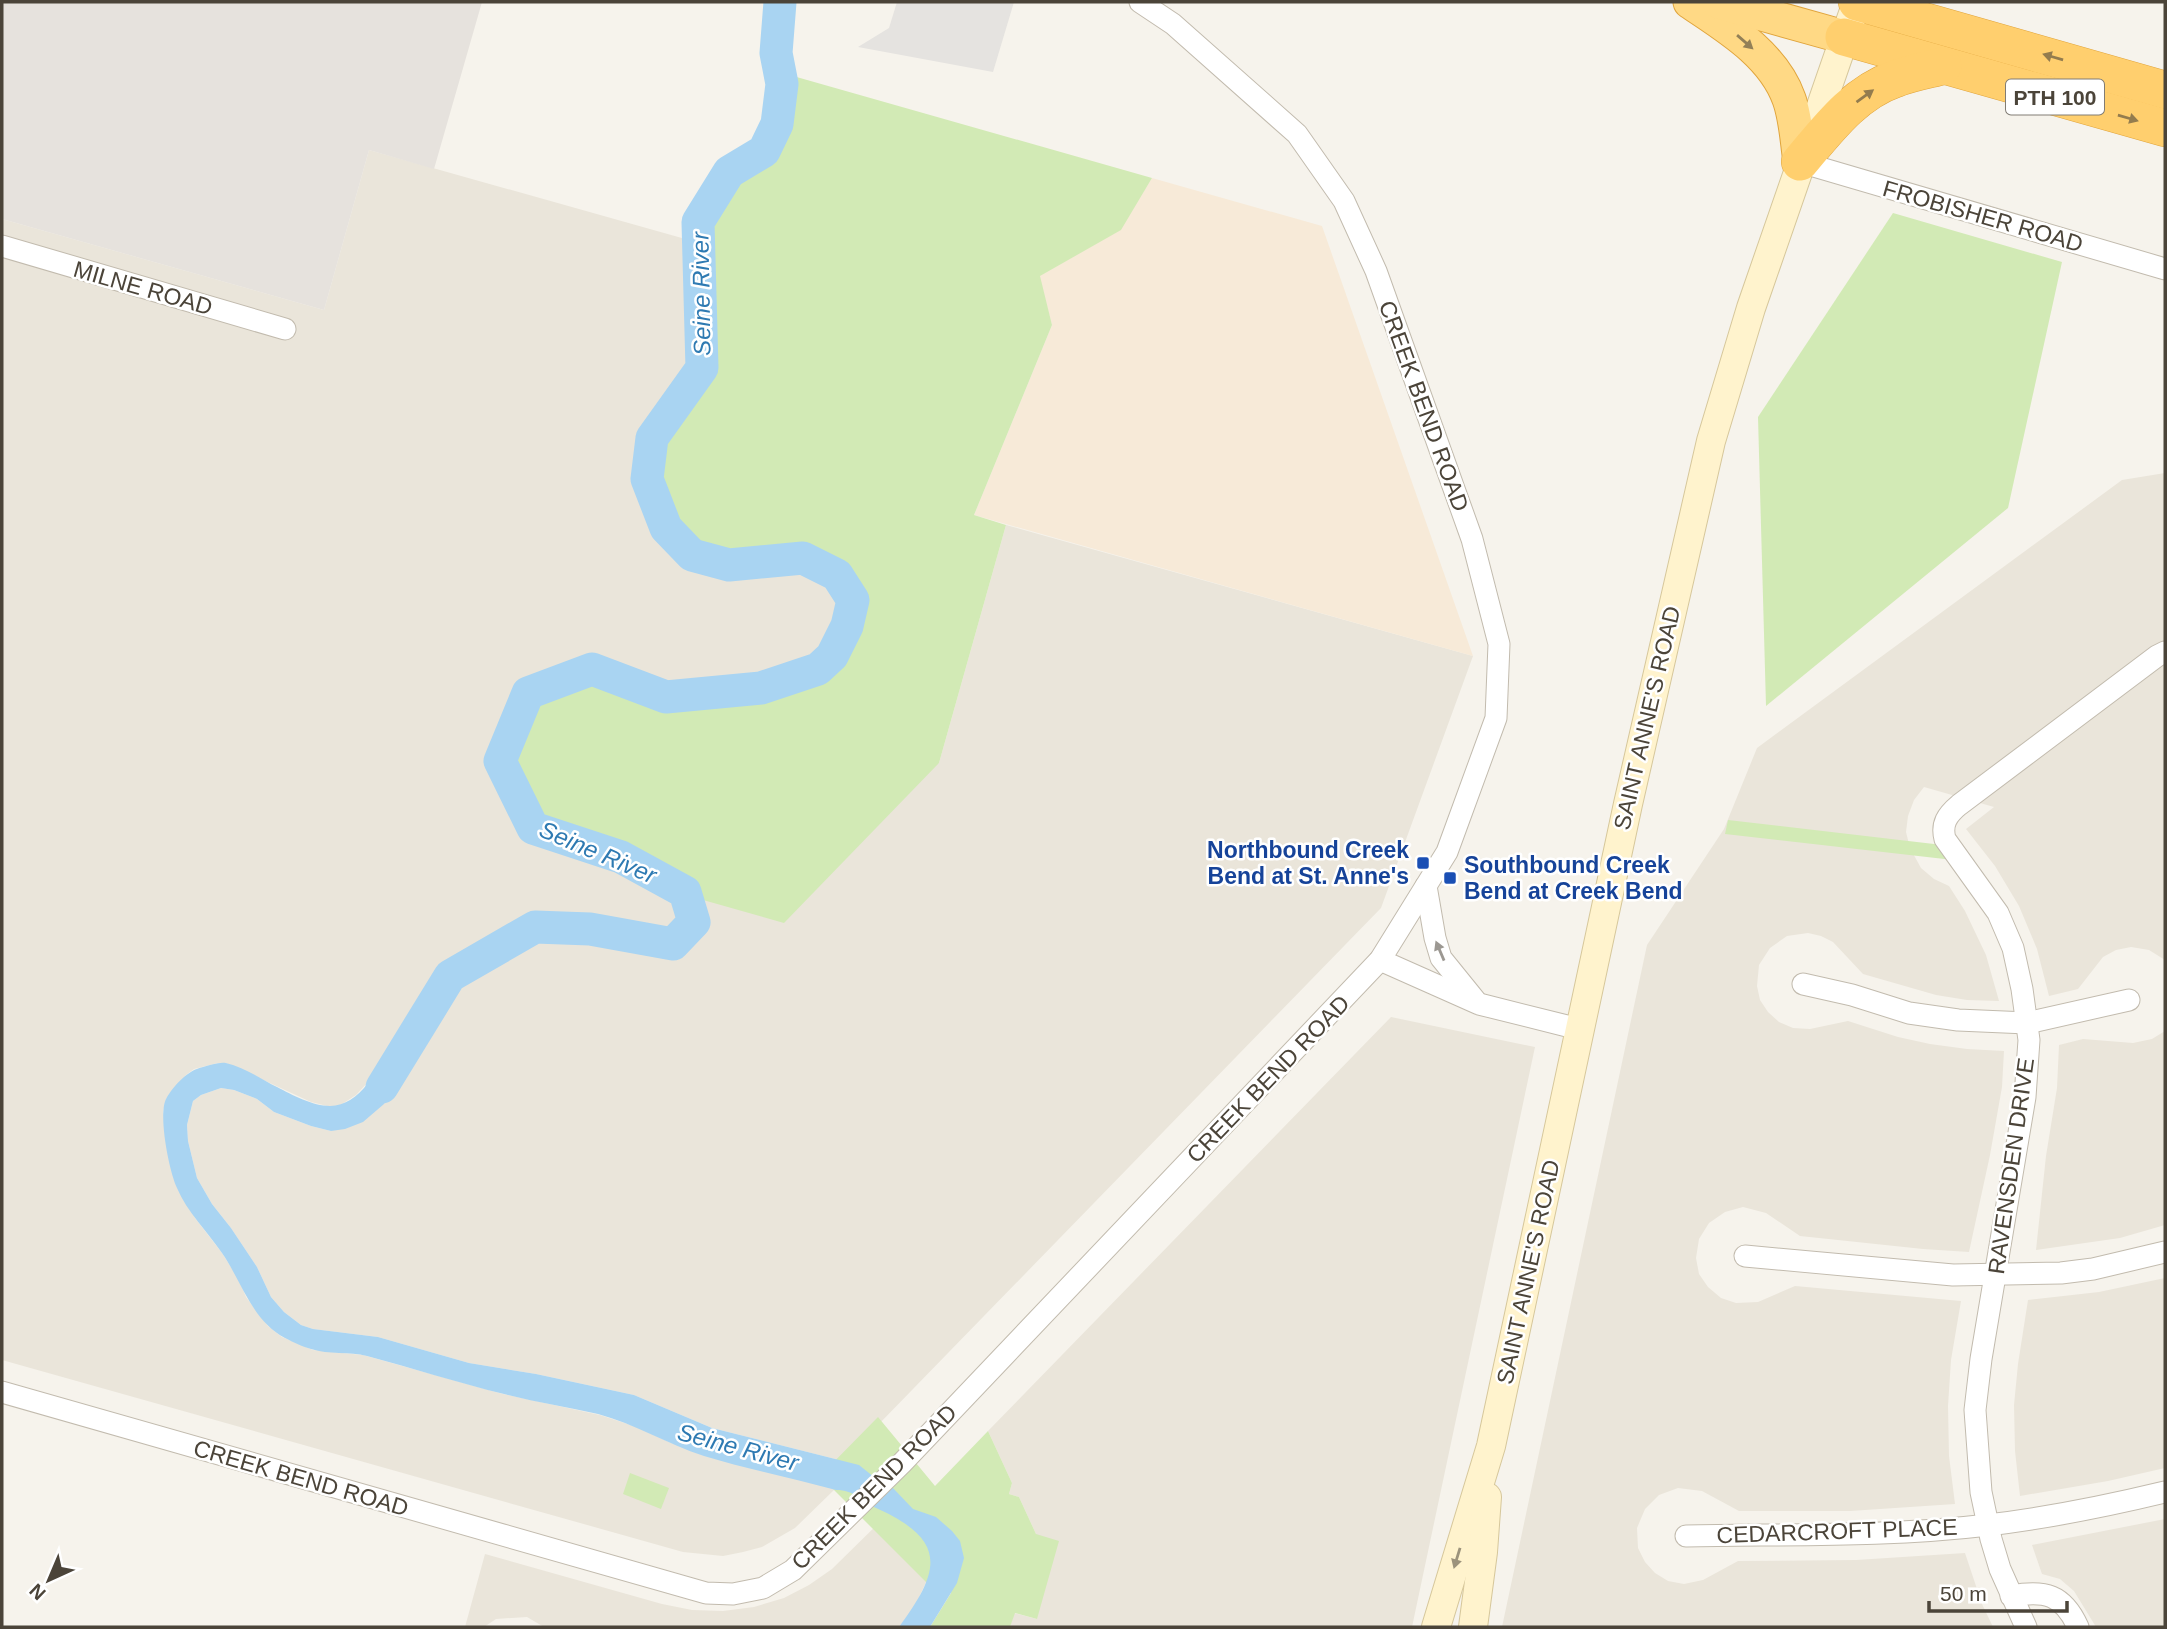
<svg xmlns="http://www.w3.org/2000/svg" width="2167" height="1629" viewBox="0 0 2167 1629" font-family="Arial,sans-serif">
  <style>
    .residential { fill: #eae5da }
    .commercial { fill: #f7ead8 }
    .industrial { fill: #e6e2dd }
    .green { fill: #d2eab5 }
    .parking { fill: #e5e3e0 }
    .water { fill: #a9d4f2 }
    .lines { fill: none; stroke-linecap: round; stroke-linejoin: round }
    .river { stroke: #a9d4f2; stroke-width: 33 }
    .minor-casing { stroke: #c2bbae; stroke-width: 23 }
    .secondary-casing { stroke: #d6c79b; stroke-width: 30 }
    .trunk-casing { stroke: #e0a43c; stroke-width: 35 }
    .motorway-casing { stroke: #e0a43c; stroke-width: 38 }
    .minor { stroke: #fff; stroke-width: 21 }
    .secondary { stroke: #fff3cd; stroke-width: 28 }
    .trunk { stroke: #ffd985; stroke-width: 33 }
    .motorway { stroke: #ffcf6e; stroke-width: 37 }
    .oneway { fill: #938057 }
    .oneway2 { fill: #937c4e }
    .oneway3 { fill: #9c9892 }
    .oneway4 { fill: #9c937c }
    .transit-dot { fill: #1a4fb4; stroke: #fff; stroke-width: 2.5 }
    .labels { text-anchor: middle; dominant-baseline: central; stroke-width: 5; stroke-linejoin: round; paint-order: stroke }
    .shield { fill: #fff; stroke: #817c74; stroke-width: 2 }
    .shield-label { font-size: 21px; font-weight: bold; fill: #4b4439 }
    .street-label { font-size: 23px; fill: #4b4439; stroke: #fff }
    .transit-label { font-size: 23px; font-weight: bold; fill: #164399; stroke: #fff; text-anchor: end }
    .water-label { font-size: 24px; font-style: italic; fill: #2e7ab2; stroke: #fff }
  </style>
  <rect width="100%" height="100%" fill="#f6f3ec"/>
  <g class="residential">
    <path d="M 369,150 L 696,242 L 694,274 L 701,347 L 684,395 L 652,433 L 645,452 L 646,474 L 652,497 L 663,523 L 678,545 L 695,558 L 727,563 L 796,561 L 821,567 L 844,578 L 850,598 L 849,623 L 836,646 L 819,665 L 794,676 L 701,691 L 659,694 L 644,691 L 622,683 L 591,675 L 573,672 L 556,674 L 538,680 L 520,693 L 509,709 L 512,785 L 520,811 L 548,841 L 643,865 L 671,878 L 939,763 L 1006,525 L 1473,656 L 1381,908 L 843,1461 L 712,1428 L 634,1395 L 536,1374 L 469,1363 L 378,1337 L 313,1329 L 301,1325 L 284,1312 L 271,1297 L 257,1267 L 231,1228 L 212,1204 L 197,1178 L 188,1141 L 187,1125 L 193,1101 L 201,1095 L 221,1088 L 234,1090 L 257,1099 L 274,1112 L 311,1126 L 331,1131 L 403,1077 L 415,1051 L 390,1045 L 382,1064 L 369,1081 L 356,1095 L 339,1106 L 327,1106 L 311,1102 L 226,1063 L 218,1063 L 194,1069 L 186,1075 L 166,1099 L 163,1112 L 195,1218 L 222,1253 L 238,1278 L 246,1297 L 268,1326 L 282,1337 L 313,1350 L 363,1355 L 503,1394 L 600,1415 L 637,1427 L 671,1443 L 835,1489 L 795,1528 L 762,1547 L 743,1552 L 723,1556 L 683,1552 L 2,1360 L 2,219 L 324,310 Z"/>
    <path d="M 2165,473 L 2165,960 L 2149,950 L 2131,947 L 2116,950 L 2103,957 L 2078,989 L 2049,996 L 2037,949 L 2019,906 L 1995,866 L 1966,829 L 1994,807 L 1924,787 L 1914,800 L 1908,816 L 1906,832 L 1910,848 L 1921,868 L 1934,879 L 1949,886 L 1965,911 L 1986,955 L 1999,1001 L 1967,1000 L 1936,995 L 1863,974 L 1833,942 L 1821,936 L 1808,933 L 1787,936 L 1770,948 L 1759,965 L 1757,986 L 1760,1000 L 1768,1012 L 1779,1022 L 1793,1028 L 1810,1029 L 1848,1021 L 1898,1037 L 1930,1044 L 1967,1049 L 2004,1051 L 2002,1087 L 1990,1155 L 1969,1252 L 1923,1249 L 1800,1236 L 1766,1213 L 1743,1207 L 1725,1212 L 1709,1223 L 1699,1239 L 1696,1258 L 1699,1274 L 1708,1287 L 1721,1298 L 1736,1303 L 1758,1302 L 1795,1286 L 1961,1301 L 1951,1360 L 1948,1406 L 1949,1456 L 1955,1504 L 1850,1511 L 1739,1511 L 1702,1491 L 1678,1488 L 1659,1495 L 1645,1509 L 1637,1528 L 1638,1548 L 1645,1562 L 1655,1573 L 1668,1581 L 1684,1584 L 1703,1580 L 1738,1561 L 1856,1560 L 1965,1553 L 1982,1604 L 1993,1627 L 1502,1627 L 1647,945 L 1724,829 L 1757,748 L 2122,480 Z"/>
    <path d="M 1391,1017 L 1535,1047 L 1412,1627 L 1010,1627 L 1014,1613 L 1037,1619 L 1036,1534 L 1019,1497 L 1009,1494 L 1012,1483 L 988,1431 Z"/>
    <path d="M 2165,1031 L 2165,1225 L 2120,1238 L 2036,1250 L 2046,1156 L 2057,1088 L 2059,1045 L 2083,1039 L 2133,1043 L 2152,1039 Z"/>
    <path d="M 2165,1278 L 2165,1468 L 2108,1481 L 2020,1496 L 2015,1451 L 2014,1405 L 2018,1364 L 2028,1300 L 2099,1292 Z"/>
    <path d="M 889,1513 L 929,1576 L 914,1608 L 899,1627 L 544,1627 L 527,1617 L 496,1619 L 484,1627 L 465,1627 L 485,1554 L 662,1604 L 692,1610 L 723,1611 L 754,1607 L 784,1598 L 809,1585 L 832,1569 Z"/>
    <path d="M 2165,1519 L 2165,1627 L 2096,1627 L 2074,1591 L 2060,1579 L 2042,1574 L 2032,1545 Z"/>
  </g>
  <path class="commercial" d="M 1152,178 L 1322,226 L 1473,656 L 974,515 L 1052,325 L 1039,276 L 1120,230 Z"/>
  <path class="industrial" d="M 2,2 L 482,2 L 434,169 L 369,150 L 324,310 L 2,219 Z"/>
  <g class="green">
    <path d="M 786,74 L 1152,178 L 1121,230 L 1040,276 L 1052,325 L 974,515 L 1006,525 L 939,763 L 784,923 L 689,896 L 671,878 L 643,865 L 568,849 L 548,841 L 520,811 L 512,785 L 509,709 L 520,693 L 538,680 L 556,674 L 573,672 L 591,675 L 622,683 L 644,691 L 659,694 L 701,691 L 794,676 L 819,665 L 836,646 L 849,623 L 850,598 L 844,578 L 821,567 L 796,561 L 727,563 L 695,558 L 679,545 L 663,523 L 652,497 L 646,474 L 645,452 L 652,433 L 684,395 L 701,347 L 694,274 L 696,242 L 703,219 L 718,191 L 765,167 L 788,135 L 792,104 Z"/>
    <path d="M 1893,213 L 2062,262 L 2008,508 L 1766,706 L 1758,417 Z"/>
    <path d="M 1728,820 L 1951,846 L 1962,861 L 1725,834 Z"/>
    <path d="M 878,1417 L 935,1486 L 988,1431 L 1012,1483 L 1009,1494 L 1019,1497 L 1036,1534 L 1059,1541 L 1037,1619 L 1015,1613 L 1010,1627 L 930,1627 L 951,1593 L 936,1592 L 820,1476 Z"/>
    <path d="M 630,1473 L 669,1488 L 661,1509 L 623,1494 Z"/>
  </g>
  <path class="parking" d="M 897,2 L 1014,2 L 993,72 L 858,47 L 889,28 Z"/>
  <path class="water" d="M 390,1044 L 415,1051 L 403,1077 L 384,1104 L 363,1122 L 345,1129 L 331,1131 L 311,1126 L 274,1112 L 257,1099 L 234,1090 L 221,1088 L 201,1095 L 193,1101 L 187,1125 L 188,1141 L 197,1178 L 212,1204 L 231,1228 L 257,1267 L 271,1297 L 284,1312 L 301,1325 L 313,1329 L 378,1337 L 469,1363 L 536,1374 L 634,1395 L 712,1428 L 859,1465 L 874,1477 L 892,1487 L 913,1509 L 936,1517 L 952,1531 L 960,1541 L 964,1558 L 957,1583 L 930,1627 L 899,1627 C 943,1568 946,1539 874,1507 C 858,1500 855,1490 836,1490 C 792,1478 747,1469 704,1456 C 667,1444 635,1424 598,1414 C 567,1407 535,1402 504,1394 C 458,1383 413,1368 367,1356 C 349,1351 329,1355 311,1349 C 303,1347 293,1342 285,1338 C 252,1321 242,1282 222,1253 C 207,1231 187,1212 177,1188 C 169,1171 158,1115 166,1099 C 174,1085 188,1070 203,1067 C 211,1065 218,1062 226,1063 C 244,1067 261,1079 277,1087 C 292,1095 313,1106 330,1106 C 360,1106 380,1068 390,1044 Z"/>
  <g class="lines">
    <path class="river" d="M 382,1087 L 450,976 L 535,927 L 590,929 L 673,944 L 694,922 L 685,892 L 621,857 L 533,828 L 500,761 L 528,693 L 592,669 L 666,697 L 761,688 L 818,669 L 832,656 L 847,626 L 853,600 L 837,575 L 803,558 L 729,565 L 692,555 L 666,528 L 647,479 L 652,438 L 702,368 L 698,222 L 729,172 L 764,151 L 777,124 L 782,84 L 776,53 L 780,2"/>
    <defs>
      <g id="minor">
        <path d="M 1800,162 L 2165,269"/>
        <path d="M 2,246 L 285,329"/>
        <path d="M 1426,886 L 1435,938 L 1441,958 L 1475,1000"/>
        <path d="M 1380,960 L 1479,1004 L 1579,1029"/>
        <path d="M 1803,984 L 1852,995 L 1909,1013 L 1958,1020 L 2027,1023 L 2129,1000"/>
        <path d="M 1745,1256 L 1953,1275 L 2061,1273 L 2093,1269 L 2165,1252"/>
        <path d="M 2,1392 L 706,1593 L 733,1594 L 763,1588 L 793,1570 L 902,1463 L 1380,960 L 1447,852 L 1496,718 L 1499,644 L 1472,539 L 1376,271 L 1344,201 L 1297,134 L 1173,24 L 1140,2"/>
        <path d="M 1686,1536 C 1786,1534 1888,1537 1988,1525 C 2047,1518 2107,1506 2165,1492"/>
        <path d="M 2011,1596 C 2045,1590 2063,1594 2078,1627"/>
        <path d="M 2026,1627 L 2000,1569 L 1991,1539 L 1981,1492 L 1975,1410 L 1981,1359 L 2025,1097 L 2029,1040 L 2022,989 L 2013,948 L 1998,913 L 1945,839 C 1941,824 1947,815 1959,805 L 2157,656 L 2165,652"/>
      </g>
      <g id="secondary">
        <path d="M 1436,1627 L 1491,1446 L 1628,804 L 1711,441 L 1751,308 L 1857,2"/>
        <path d="M 1473,1627 L 1483,1552 L 1487,1497"/>
      </g>
      <g id="trunk">
        <path d="M 1690,2 C 1727,27 1773,54 1789,99 C 1796,118 1797,142 1800,162"/>
        <path d="M 1719,2 L 1844,37"/>
      </g>
      <g id="motorway">
        <path d="M 1857,2 L 2165,90"/>
        <path d="M 1844,37 L 2165,128"/>
        <path d="M 1800,162 C 1827,130 1854,93 1895,79 C 1910,73 1927,70 1943,66"/>
      </g>
    </defs>
    <use href="#minor" class="minor-casing"/>
    <use href="#secondary" class="secondary-casing"/>
    <use href="#trunk" class="trunk-casing"/>
    <use href="#motorway" class="motorway-casing"/>
    <use href="#minor" class="minor"/>
    <use href="#secondary" class="secondary"/>
    <use href="#trunk" class="trunk"/>
    <use href="#motorway" class="motorway"/>
  </g>
  <defs><path id="oneway-solid" d="M-6-.8H1V-3.2L6.5 0L1 3.2V.8H-6Z" transform="scale(1.75)"/></defs>
  <use class="oneway" href="#oneway-solid" transform="translate(1745 42) rotate(41)"/>
  <g class="oneway2">
    <use href="#oneway-solid" transform="translate(2053 57) rotate(-164)"/>
    <use href="#oneway-solid" transform="translate(1865 96) rotate(-36)"/>
    <use href="#oneway-solid" transform="translate(2128 118) rotate(16)"/>
  </g>
  <use class="oneway3" href="#oneway-solid" transform="translate(1440 951) rotate(-113)"/>
  <use class="oneway4" href="#oneway-solid" transform="translate(1457 1558) rotate(107)"/>
  <g class="transit-dot">
    <rect x="1416" y="856" width="14" height="14" rx="3.5"/>
    <rect x="1443" y="871" width="14" height="14" rx="3.5"/>
  </g>
  <g class="labels">
    <rect class="shield" x="2006" y="79.5" width="98" height="35" rx="5"/>
    <g class="shield-label">
      <text x="2055" y="97">PTH 100</text>
    </g>
    <g class="street-label">
      <text transform="translate(1983 216) rotate(16)">FROBISHER ROAD</text>
      <text transform="translate(143 288) rotate(16)">MILNE ROAD</text>
      <text transform="translate(1424 406) rotate(70)">CREEK BEND ROAD</text>
      <text transform="translate(1647 718) rotate(-77)">SAINT ANNE'S ROAD</text>
      <text transform="translate(1268 1079) rotate(-46)">CREEK BEND ROAD</text>
      <text transform="translate(2011 1166) rotate(-82)">RAVENSDEN DRIVE</text>
      <text transform="translate(1528 1272) rotate(-78)">SAINT ANNE'S ROAD</text>
      <text transform="translate(301 1478) rotate(16)">CREEK BEND ROAD</text>
      <text transform="translate(874 1487) rotate(-45)">CREEK BEND ROAD</text>
      <text transform="translate(1837 1531) rotate(-2)">CEDARCROFT PLACE</text>
    </g>
    <g class="transit-label">
      <text x="1409" y="850">Northbound Creek<tspan x="1409" dy="26">Bend at St. Anne's</tspan></text>
      <text x="1464" y="865" text-anchor="start">Southbound Creek<tspan x="1464" dy="26">Bend at Creek Bend</tspan></text>
    </g>
    <g class="water-label">
      <text transform="translate(701 294) rotate(-91)">Seine River</text>
      <text transform="translate(598 852) rotate(23)">Seine River</text>
      <text transform="translate(738 1447) rotate(15)">Seine River</text>
    </g>
  </g>
  <rect width="2167" height="1629" fill="none" stroke="#4b4439" stroke-width="7"/>
  <g transform="translate(49 1580) rotate(224)" stroke="#ffffff" stroke-width="5" paint-order="stroke">
  <path d="M0-5L12 26L0 18L-12 26Z" fill="#4b4439"/>
  <text y="-10" font-size="19" font-weight="bold" text-anchor="middle" fill="#4b4439">N</text>
  </g>
  <path d="M1929 1601v10h138v-10" fill="none" stroke="#4b4439" stroke-width="3.5"/>
  <text x="1940" y="1601" font-size="21" fill="#4b4439" stroke="#ffffff" stroke-width="5" paint-order="stroke">50 m</text>
</svg>
